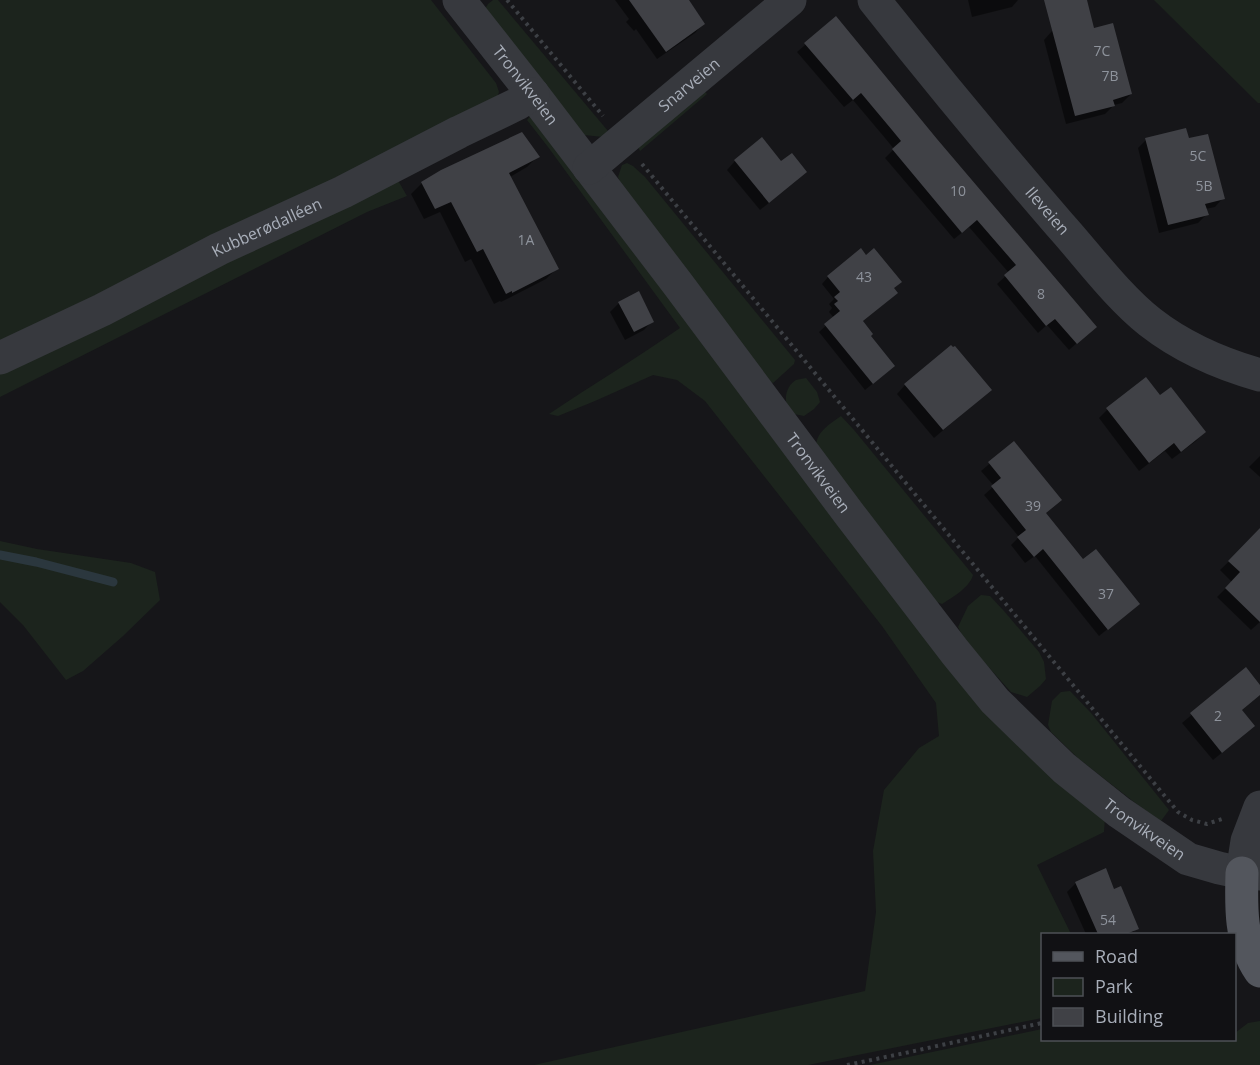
<svg xmlns="http://www.w3.org/2000/svg" width="1260" height="1065" viewBox="0 0 1260 1065" font-family="'Open Sans',sans-serif">
  <style>
    .green { fill: #1c241d }
    .shadow { fill: #0007 }
    .lines { fill: none; stroke-linecap: round; stroke-linejoin: round }
    .stream { stroke: #2b373e; stroke-width: 9 }
    .building { fill: #404146 }
    .path { stroke: #3d4045; stroke-width: 4; stroke-dasharray: 3 4.5; stroke-linecap: butt }
    .minor { stroke: #37393e; stroke-width: 33 }
    .major { stroke: #53565d; stroke-width: 33 }
    .labels { text-anchor: middle; dominant-baseline: central; stroke-width: 6; stroke-linejoin: round; paint-order: stroke }
    .number-label { font-size: 14px; fill: #8e939c }
    .street-label { font-size: 16px; fill: #a8aeb9; stroke: #111114 }
  </style>
  <rect width="100%" height="100%" fill="#161619"/>
  <g class="green">
    <path d="M 0,0 L 431,0 L 496,83 L 499,92 L 495,103 L 0,347 Z"/>
    <path d="M 493,0 L 498,0 L 608,131 L 603,137 L 584,135 L 485,9 L 488,4 Z"/>
    <path d="M 1154,0 L 1260,0 L 1260,103 L 1258,103 Z"/>
    <path d="M 703,90 L 707,94 L 640,151 L 638,147 Z"/>
    <path d="M 531,115 L 1105,817 L 1104,832 L 1037,865 L 1071,934 L 1042,934 L 1042,1018 L 808,1065 L 534,1065 L 865,991 L 876,912 L 873,851 L 884,790 L 919,748 L 939,736 L 936,703 L 882,626 L 705,401 L 677,380 L 653,375 L 595,401 L 558,416 L 549,414 C 592,385 637,358 680,328 L 548,147 L 527,120 Z"/>
    <path d="M 627,163 L 633,166 L 645,177 L 795,360 L 794,364 L 773,383 L 768,381 L 622,188 L 618,177 L 622,165 Z"/>
    <path d="M 396,177 L 407,196 L 367,212 L 0,397 L 0,373 Z"/>
    <path d="M 806,378 L 817,392 L 820,402 L 814,409 L 804,416 C 801,415 797,415 794,414 C 782,406 784,387 796,380 C 799,379 802,379 806,378 Z"/>
    <path d="M 841,416 L 854,430 L 973,575 C 970,587 953,597 942,604 L 932,600 L 816,446 C 817,431 830,424 841,416 Z"/>
    <path d="M 0,541 L 37,549 L 131,563 L 155,572 L 160,600 L 123,636 L 83,671 L 66,680 L 23,625 L 0,602 Z"/>
    <path d="M 981,595 L 990,596 L 1004,611 L 1039,652 L 1044,662 L 1046,679 L 1040,686 L 1027,697 L 1011,692 L 965,641 L 958,627 L 968,606 Z"/>
    <path d="M 1070,691 L 1091,713 L 1169,810 L 1161,821 L 1138,805 L 1079,759 L 1051,732 L 1048,725 L 1052,701 L 1061,692 Z"/>
    <path d="M 1260,1021 L 1260,1065 L 870,1065 L 1042,1029 L 1042,1040 L 1234,1040 L 1235,1033 L 1248,1023 Z"/>
  </g>
  <g class="shadow">
    <path d="M 615,0 L 687,0 L 703,24 L 695,33 L 657,59 L 636,29 L 634,31 L 626,22 L 629,19 Z"/>
    <path d="M 968,0 L 1018,0 L 1012,7 L 972,17 Z"/>
    <path d="M 836,18 L 1087,334 L 1069,350 L 1047,325 L 1038,333 L 997,284 L 1009,273 L 969,227 L 954,239 L 885,158 L 894,149 L 885,138 L 853,100 L 844,107 L 797,52 Z"/>
    <path d="M 1091,21 L 1093,30 L 1131,94 L 1122,103 L 1114,105 L 1105,114 L 1066,124 L 1044,40 L 1052,31 Z"/>
    <path d="M 1146,140 L 1188,140 L 1223,198 L 1215,207 L 1205,209 L 1207,214 L 1198,223 L 1159,233 L 1138,148 Z"/>
    <path d="M 538,156 L 527,167 L 510,177 L 557,268 L 546,279 L 501,302 L 500,301 L 494,304 L 471,259 L 465,262 L 440,212 L 424,219 L 411,194 L 422,183 Z"/>
    <path d="M 735,161 L 781,163 L 797,180 L 760,210 L 727,170 Z"/>
    <path d="M 828,277 L 893,289 L 889,300 L 862,322 L 887,372 L 865,390 L 819,332 L 834,318 L 829,312 L 832,308 L 829,304 L 834,299 L 822,284 Z"/>
    <path d="M 619,303 L 652,321 L 644,330 L 625,340 L 610,312 Z"/>
    <path d="M 1146,379 L 1160,397 L 1204,432 L 1196,441 L 1172,459 L 1165,451 L 1139,471 L 1099,418 L 1107,410 Z"/>
    <path d="M 905,385 L 981,398 L 934,438 L 897,394 Z"/>
    <path d="M 1014,443 L 1045,513 L 1083,561 L 1130,611 L 1099,636 L 1035,556 L 1025,563 L 1011,545 L 1019,537 L 984,495 L 994,486 L 981,471 Z"/>
    <path d="M 1260,456 L 1260,477 L 1249,467 Z"/>
    <path d="M 1251,540 L 1260,548 L 1260,622 L 1251,630 L 1217,597 L 1232,582 L 1220,570 Z"/>
    <path d="M 1246,669 L 1260,687 L 1260,694 L 1241,711 L 1245,734 L 1213,760 L 1182,723 Z"/>
    <path d="M 1076,883 L 1114,891 L 1137,928 L 1131,934 L 1086,934 L 1067,892 Z"/>
  </g>
  <g class="lines">
    <path class="stream" d="M 0,555 L 36,562 L 113,582"/>
  </g>
  <g class="building">
    <path d="M 629,0 L 689,0 L 705,24 L 666,52 Z"/>
    <path d="M 1044,0 L 1087,0 L 1094,28 L 1113,23 L 1132,94 L 1113,100 L 1115,106 L 1075,116 Z"/>
    <path d="M 836,16 L 937,139 L 1097,327 L 1077,344 L 1055,319 L 1046,326 L 1004,275 L 1016,265 L 977,220 L 962,233 L 892,149 L 901,141 L 892,130 L 861,93 L 853,100 L 804,43 Z"/>
    <path d="M 1186,128 L 1189,138 L 1208,134 L 1225,199 L 1205,204 L 1209,215 L 1168,225 L 1145,138 Z"/>
    <path d="M 522,132 L 540,157 L 509,173 L 559,269 L 512,293 L 512,291 L 506,294 L 483,249 L 477,252 L 451,202 L 435,209 L 421,182 L 441,170 Z"/>
    <path d="M 762,137 L 781,161 L 792,153 L 807,172 L 769,203 L 734,160 Z"/>
    <path d="M 861,248 L 866,255 L 874,248 L 902,282 L 894,288 L 898,293 L 863,321 L 873,334 L 871,336 L 895,366 L 873,384 L 824,324 L 840,311 L 834,304 L 838,301 L 834,297 L 840,292 L 827,276 Z"/>
    <path d="M 639,291 L 654,322 L 634,332 L 618,302 Z"/>
    <path d="M 951,345 L 953,347 L 955,346 L 992,390 L 943,430 L 904,384 Z"/>
    <path d="M 1146,377 L 1160,395 L 1171,387 L 1206,432 L 1181,452 L 1174,443 L 1149,463 L 1106,408 Z"/>
    <path d="M 1014,441 L 1062,500 L 1046,513 L 1083,559 L 1096,549 L 1140,604 L 1108,630 L 1043,549 L 1034,557 L 1017,537 L 1026,530 L 991,486 L 1001,478 L 988,462 Z"/>
    <path d="M 1260,528 L 1260,622 L 1225,588 L 1240,572 L 1228,561 Z"/>
    <path d="M 1246,667 L 1260,685 L 1260,695 L 1242,710 L 1255,726 L 1222,753 L 1190,713 Z"/>
    <path d="M 1106,868 L 1114,889 L 1121,886 L 1139,929 L 1126,934 L 1098,934 L 1075,882 Z"/>
  </g>
  <g class="lines">
    <g class="path">
      <path d="M 507,0 L 603,116"/>
      <path d="M 642,164 L 1178,812 L 1192,820 L 1207,824 L 1222,819"/>
      <path d="M 847,1065 L 905,1053 L 1042,1023"/>
    </g>
    <g class="minor">
      <path id="s1" d="M 459,0 L 533,94 L 677,283 L 850,515 L 955,652 L 995,701 L 1033,738 L 1064,768 L 1119,812 L 1188,859 L 1219,868 L 1242,873 L 1260,874"/>
      <path id="s2" d="M 874,0 C 934,76 996,151 1060,225 C 1088,256 1117,296 1150,322 C 1182,347 1221,364 1260,375"/>
      <path id="s3" d="M 589,168 L 790,0"/>
      <path id="s4" d="M 0,358 L 102,310 L 219,249 L 343,192 L 459,132 L 517,104 L 533,94"/>
      <path d="M 1242,873 L 1247,841 L 1260,807"/>
    </g>
    <path class="major" d="M 1242,873 C 1241,906 1240,942 1260,971"/>
  </g>
  <g class="labels">
    <g class="number-label">
      <text x="1102" y="50">7C</text>
      <text x="1110" y="75">7B</text>
      <text x="1198" y="155">5C</text>
      <text x="1204" y="185">5B</text>
      <text x="958" y="190">10</text>
      <text x="526" y="239">1A</text>
      <text x="864" y="276">43</text>
      <text x="1041" y="293">8</text>
      <text x="1033" y="505">39</text>
      <text x="1106" y="593">37</text>
      <text x="1218" y="715">2</text>
      <text x="1108" y="919">54</text>
    </g>
    <g class="street-label">
      <text stroke="none"><textPath href="#s1" startOffset="108">Tronvikveien</textPath></text>
      <text stroke="none"><textPath href="#s3" startOffset="130">Snarveien</textPath></text>
      <text stroke="none"><textPath href="#s2" startOffset="273">Ileveien</textPath></text>
      <text stroke="none"><textPath href="#s4" startOffset="297">Kubberødalléen</textPath></text>
      <text stroke="none"><textPath href="#s1" startOffset="594">Tronvikveien</textPath></text>
      <text stroke="none"><textPath href="#s1" startOffset="1080">Tronvikveien</textPath></text>
    </g>
  </g>
  <rect x="1041" y="933" width="195" height="108" fill="#111114" stroke="#4d5056" stroke-width="1.5"/>
  <rect x="1053" y="952" width="30" height="9" fill="#53565d" stroke="#4d5056" stroke-width="1.5"/>
  <text x="1095" y="963" font-size="18" fill="#a8aeb9">Road</text>
  <rect x="1053" y="978" width="30" height="18" fill="#1c241d" stroke="#4d5056" stroke-width="1.5"/>
  <text x="1095" y="993" font-size="18" fill="#a8aeb9">Park</text>
  <rect x="1053" y="1008" width="30" height="18" fill="#404146" stroke="#4d5056" stroke-width="1.5"/>
  <text x="1095" y="1023" font-size="18" fill="#a8aeb9">Building</text>
</svg>
